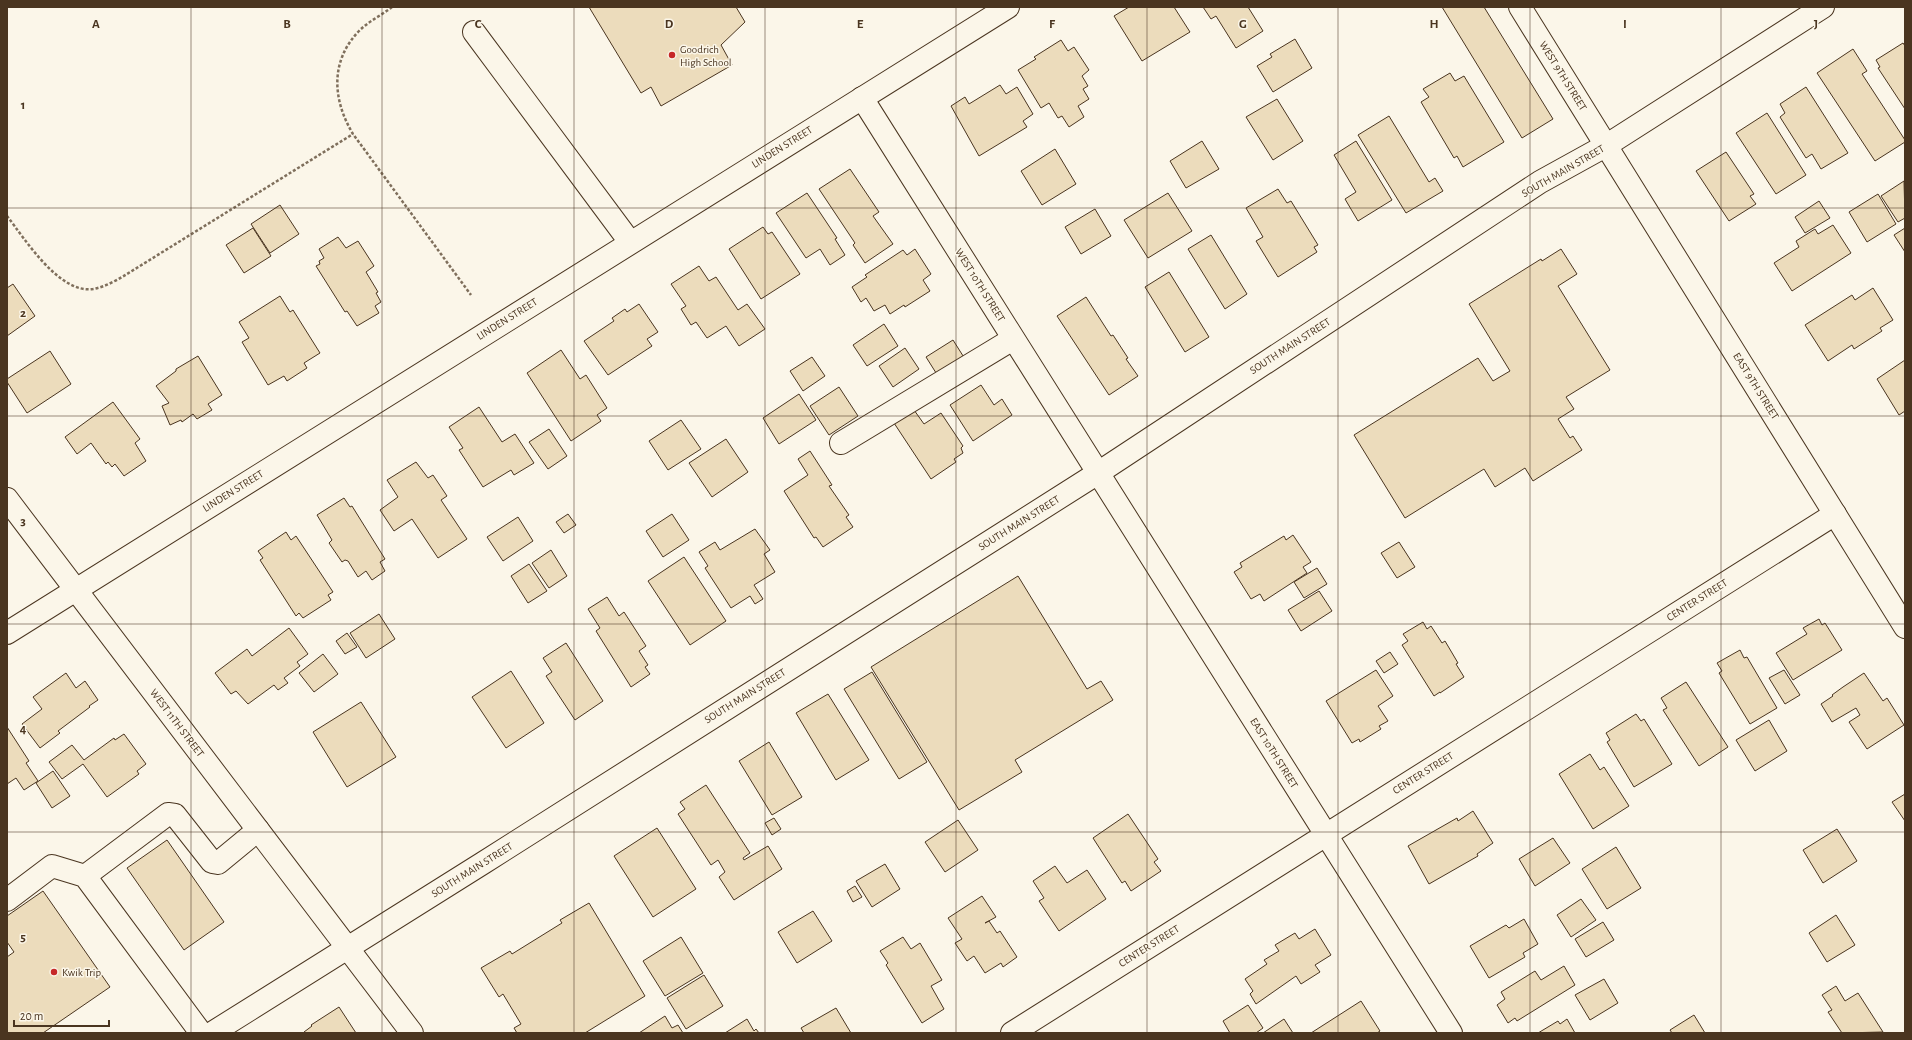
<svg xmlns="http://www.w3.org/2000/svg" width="1912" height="1040" viewBox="0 0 1912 1040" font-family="'Alegreya Sans',sans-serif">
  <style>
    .building { fill: #ecdcbc; stroke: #4a3520 }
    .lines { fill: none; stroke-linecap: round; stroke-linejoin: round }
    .minor-casing { stroke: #4a3520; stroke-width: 24 }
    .major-casing { stroke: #4a3520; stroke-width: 24 }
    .path { stroke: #7f6f5c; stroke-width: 2.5; stroke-dasharray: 3 2; stroke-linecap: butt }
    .minor { stroke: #fbf6e9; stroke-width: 22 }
    .major { stroke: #fbf6e9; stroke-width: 22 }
    .grid { fill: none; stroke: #4a3520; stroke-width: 1; stroke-opacity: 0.55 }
    .poi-dot { fill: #c62828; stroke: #fbf6e9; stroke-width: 1.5 }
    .labels { text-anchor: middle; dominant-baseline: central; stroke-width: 3; stroke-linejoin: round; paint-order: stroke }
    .poi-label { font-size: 11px; fill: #4a3520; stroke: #fbf6e9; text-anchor: start }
    .street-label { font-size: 11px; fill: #4a3520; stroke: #fbf6e9 }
    .grid-label { font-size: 13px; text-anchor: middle; font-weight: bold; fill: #4a3520; stroke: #fbf6e9; stroke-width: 3; stroke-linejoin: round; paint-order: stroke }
  </style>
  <rect width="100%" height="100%" fill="#fbf6e9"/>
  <g class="building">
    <path d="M 589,7 L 736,7 L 745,22 L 721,45 L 732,65 L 661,106 L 651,87 L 641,93 Z"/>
    <path d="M 1129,7 L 1174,7 L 1190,32 L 1142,61 L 1114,16 Z"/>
    <path d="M 1203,7 L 1248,7 L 1263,31 L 1236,48 L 1216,16 L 1211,19 Z"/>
    <path d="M 1442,7 L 1484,7 L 1553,119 L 1522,138 Z"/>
    <path d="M 1295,39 L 1312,68 L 1273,92 L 1257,66 L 1272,57 L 1270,54 Z"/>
    <path d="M 1061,40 L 1068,51 L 1074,47 L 1089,70 L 1082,76 L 1088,86 L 1083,89 L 1089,99 L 1078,106 L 1084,117 L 1069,127 L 1062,116 L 1058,118 L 1049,103 L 1041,108 L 1018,70 L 1036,59 L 1034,57 Z"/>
    <path d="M 1903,43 L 1905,46 L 1905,109 L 1878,68 L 1880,67 L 1876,60 Z"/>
    <path d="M 1853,49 L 1867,71 L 1862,74 L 1905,140 L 1905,142 L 1875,161 L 1817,73 Z"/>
    <path d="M 1450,73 L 1455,81 L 1464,76 L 1504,142 L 1463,167 L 1457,156 L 1454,158 L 1421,102 L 1429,97 L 1423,89 Z"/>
    <path d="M 1000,85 L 1006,94 L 1017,87 L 1033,114 L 1023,121 L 1027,127 L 979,156 L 951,106 L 965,97 L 969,104 Z"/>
    <path d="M 1806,87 L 1848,153 L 1821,169 L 1812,154 L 1806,158 L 1780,117 L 1785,113 L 1780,104 Z"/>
    <path d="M 1277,99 L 1303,141 L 1273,160 L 1246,117 Z"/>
    <path d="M 1767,113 L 1806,175 L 1776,194 L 1736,133 Z"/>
    <path d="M 1389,116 L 1429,182 L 1435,178 L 1443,191 L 1406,213 L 1358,135 Z"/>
    <path d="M 1202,141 L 1219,169 L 1186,188 L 1170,161 Z"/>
    <path d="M 1356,141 L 1392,200 L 1358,221 L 1345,199 L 1356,192 L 1334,155 Z"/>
    <path d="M 1055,149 L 1076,184 L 1042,205 L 1021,171 Z"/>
    <path d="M 1726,152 L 1754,194 L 1750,196 L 1756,204 L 1729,221 L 1696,171 Z"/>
    <path d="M 850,169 L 879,212 L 873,216 L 893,244 L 865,263 L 853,245 L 855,243 L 819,189 Z"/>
    <path d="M 1904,181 L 1905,218 L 1898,222 L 1881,196 Z"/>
    <path d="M 1278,189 L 1287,203 L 1291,201 L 1318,245 L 1314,247 L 1317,252 L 1278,277 L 1256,241 L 1263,237 L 1246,208 Z"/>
    <path d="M 807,193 L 837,238 L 835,239 L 845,255 L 830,265 L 820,249 L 806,258 L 776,213 Z"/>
    <path d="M 1168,193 L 1192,231 L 1148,258 L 1124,220 Z"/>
    <path d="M 1878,194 L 1896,224 L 1867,242 L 1849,212 Z"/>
    <path d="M 1819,201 L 1830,218 L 1805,233 L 1795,217 Z"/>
    <path d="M 280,205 L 299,234 L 270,253 L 251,224 Z"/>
    <path d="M 1095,209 L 1111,236 L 1081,254 L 1065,227 Z"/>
    <path d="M 1833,225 L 1851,253 L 1792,291 L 1774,263 L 1799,247 L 1796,241 L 1815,229 L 1818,234 Z"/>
    <path d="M 763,227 L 768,234 L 772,232 L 800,274 L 761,299 L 729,249 Z"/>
    <path d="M 253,228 L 271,256 L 244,273 L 226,245 Z"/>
    <path d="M 1905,228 L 1905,252 L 1894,235 Z"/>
    <path d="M 1211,235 L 1247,294 L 1225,309 L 1188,249 Z"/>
    <path d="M 338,237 L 346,248 L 358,241 L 374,266 L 366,272 L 378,292 L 376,293 L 381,302 L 375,306 L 379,313 L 357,326 L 347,311 L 345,312 L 316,266 L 320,264 L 319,261 L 324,258 L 319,249 Z"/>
    <path d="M 915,249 L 931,274 L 923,280 L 930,291 L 905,307 L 904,305 L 890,314 L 885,305 L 874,311 L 866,298 L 861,302 L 852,287 L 867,277 L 865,275 L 903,250 L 907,255 Z"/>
    <path d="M 1561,249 L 1577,274 L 1558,286 L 1610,370 L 1566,397 L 1574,409 L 1558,419 L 1570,438 L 1573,436 L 1582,450 L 1533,481 L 1525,468 L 1495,487 L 1484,469 L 1405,518 L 1354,435 L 1478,358 L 1493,381 L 1510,371 L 1469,304 L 1541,259 L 1542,261 Z"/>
    <path d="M 699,266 L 709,281 L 716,277 L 738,310 L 747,304 L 765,329 L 739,346 L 726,326 L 707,338 L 696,322 L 691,325 L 681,309 L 686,306 L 671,284 Z"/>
    <path d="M 1169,272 L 1209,337 L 1185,352 L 1145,287 Z"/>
    <path d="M 13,284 L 35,316 L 7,336 L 7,288 Z"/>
    <path d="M 1873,288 L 1893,320 L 1880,328 L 1882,331 L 1854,349 L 1852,345 L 1828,361 L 1805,325 L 1852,295 L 1855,300 Z"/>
    <path d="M 280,296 L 290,312 L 293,310 L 320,353 L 304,363 L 307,368 L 287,381 L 284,376 L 268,385 L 242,342 L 249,338 L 239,322 Z"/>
    <path d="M 1086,297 L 1111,336 L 1113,335 L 1128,358 L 1126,359 L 1138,376 L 1109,395 L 1057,316 Z"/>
    <path d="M 639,304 L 658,332 L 647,339 L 652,346 L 608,375 L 584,341 L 614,321 L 612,318 L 625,309 L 627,312 Z"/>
    <path d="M 884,324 L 898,346 L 867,366 L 853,345 Z"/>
    <path d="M 953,340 L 965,359 L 938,376 L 926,357 Z"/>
    <path d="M 905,348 L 919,369 L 893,387 L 879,366 Z"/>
    <path d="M 561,350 L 580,379 L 586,375 L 607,408 L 597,415 L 601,421 L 571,441 L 527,373 Z"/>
    <path d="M 50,351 L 71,384 L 27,413 L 7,382 L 7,379 Z"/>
    <path d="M 198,356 L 222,395 L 208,404 L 212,410 L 197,419 L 193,414 L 182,422 L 181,420 L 170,425 L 162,406 L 169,403 L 156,386 L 176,371 L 176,369 Z"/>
    <path d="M 812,357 L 825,376 L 803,391 L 790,371 Z"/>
    <path d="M 1905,360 L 1905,411 L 1899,415 L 1877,379 Z"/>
    <path d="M 981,385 L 994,405 L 1002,399 L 1012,415 L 973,441 L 950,405 Z"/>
    <path d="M 839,387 L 858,416 L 829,435 L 810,406 Z"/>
    <path d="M 799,394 L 816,420 L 779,444 L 763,418 Z"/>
    <path d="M 113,402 L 140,439 L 135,443 L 146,461 L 124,476 L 115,464 L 112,467 L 108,462 L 106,464 L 91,443 L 77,454 L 65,437 Z"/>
    <path d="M 479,407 L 502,442 L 515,434 L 534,463 L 514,475 L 511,470 L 483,487 L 459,450 L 463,448 L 449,427 Z"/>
    <path d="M 914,410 L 924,424 L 941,413 L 963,446 L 961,448 L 963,453 L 954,459 L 956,462 L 931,479 L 894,423 Z"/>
    <path d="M 681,420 L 701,449 L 668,470 L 649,441 Z"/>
    <path d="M 549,429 L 567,456 L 548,469 L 529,442 Z"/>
    <path d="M 726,439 L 748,472 L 712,497 L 689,463 Z"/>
    <path d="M 810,451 L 832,485 L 829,486 L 849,515 L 846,517 L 853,527 L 823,547 L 816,537 L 814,538 L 784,491 L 808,475 L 798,459 Z"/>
    <path d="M 416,462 L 428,478 L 433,475 L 447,496 L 441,500 L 467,539 L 438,558 L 412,519 L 394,531 L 380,510 L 398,497 L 387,480 Z"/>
    <path d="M 344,498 L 350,507 L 352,506 L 385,559 L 380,562 L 385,571 L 372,580 L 366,571 L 358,577 L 348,561 L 345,560 L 342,562 L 329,543 L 332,540 L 317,515 Z"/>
    <path d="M 568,514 L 576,525 L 564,533 L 556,522 Z"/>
    <path d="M 672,514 L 689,540 L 663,557 L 646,531 Z"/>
    <path d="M 518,517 L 533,541 L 503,561 L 487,537 Z"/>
    <path d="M 755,529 L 770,550 L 764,554 L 775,572 L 754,585 L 763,599 L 755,604 L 750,596 L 731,608 L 705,568 L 708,566 L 699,552 L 715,542 L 720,550 Z"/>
    <path d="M 286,532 L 291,540 L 296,536 L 333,592 L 328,595 L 331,600 L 303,618 L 299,613 L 296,616 L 260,560 L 263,558 L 258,551 Z"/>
    <path d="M 1293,535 L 1311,562 L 1303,567 L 1307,573 L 1264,601 L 1260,594 L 1251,599 L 1234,572 L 1242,567 L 1240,563 L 1284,536 L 1286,540 Z"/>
    <path d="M 1399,542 L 1415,567 L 1397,578 L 1381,553 Z"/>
    <path d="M 551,550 L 567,576 L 549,588 L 532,563 Z"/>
    <path d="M 684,557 L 726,621 L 690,645 L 648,581 Z"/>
    <path d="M 529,564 L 547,591 L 528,603 L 511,576 Z"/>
    <path d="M 1317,568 L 1327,584 L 1304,598 L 1294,582 Z"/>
    <path d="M 1018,576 L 1087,689 L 1101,681 L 1113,700 L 1015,760 L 1022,772 L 959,810 L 871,667 Z"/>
    <path d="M 1319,591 L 1332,611 L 1301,631 L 1288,610 Z"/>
    <path d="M 607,597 L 619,616 L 624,612 L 646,646 L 639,651 L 648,665 L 645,667 L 650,674 L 631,687 L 596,631 L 600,628 L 588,609 Z"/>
    <path d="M 379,614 L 395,639 L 366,658 L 350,633 Z"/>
    <path d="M 1819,619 L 1822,625 L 1825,623 L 1842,650 L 1793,680 L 1776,653 L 1807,634 L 1803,628 Z"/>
    <path d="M 1423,622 L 1427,629 L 1431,626 L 1442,643 L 1445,641 L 1458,663 L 1456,664 L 1464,677 L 1440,693 L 1440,692 L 1434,696 L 1402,645 L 1408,641 L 1403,634 Z"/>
    <path d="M 289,628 L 308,654 L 297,662 L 300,666 L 284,678 L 288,683 L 278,690 L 274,685 L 248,704 L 236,691 L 231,694 L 215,673 L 247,649 L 252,656 Z"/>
    <path d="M 347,633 L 357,647 L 345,654 L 336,641 Z"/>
    <path d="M 566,643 L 603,701 L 575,720 L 546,676 L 552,672 L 543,658 Z"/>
    <path d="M 1740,650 L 1744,658 L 1747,657 L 1777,708 L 1750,724 L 1719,673 L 1722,671 L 1717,663 Z"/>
    <path d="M 1390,652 L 1398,664 L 1384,673 L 1376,661 Z"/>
    <path d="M 323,654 L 338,674 L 314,692 L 299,673 Z"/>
    <path d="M 1376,670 L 1393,696 L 1378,706 L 1388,721 L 1379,726 L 1381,729 L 1360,742 L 1359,739 L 1352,743 L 1326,701 Z"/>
    <path d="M 1784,670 L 1800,695 L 1785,704 L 1769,678 Z"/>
    <path d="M 511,671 L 544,723 L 506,748 L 472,697 Z"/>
    <path d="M 872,672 L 927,762 L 899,779 L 844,689 Z"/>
    <path d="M 66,673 L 76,688 L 85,681 L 98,700 L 89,706 L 90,707 L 58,731 L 60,733 L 40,748 L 22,724 L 42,709 L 33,697 Z"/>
    <path d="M 1864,673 L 1883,701 L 1887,698 L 1904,725 L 1867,749 L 1849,722 L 1860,715 L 1856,708 L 1832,722 L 1821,704 L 1833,696 L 1832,695 L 1843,687 Z"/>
    <path d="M 1686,682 L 1728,747 L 1699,766 L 1663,710 L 1667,708 L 1661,698 Z"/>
    <path d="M 828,694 L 869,760 L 836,780 L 796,713 Z"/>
    <path d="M 361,702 L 396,757 L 347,787 L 313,732 Z"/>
    <path d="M 1636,714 L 1641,721 L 1644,719 L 1672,764 L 1634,787 L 1607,742 L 1610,740 L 1606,733 Z"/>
    <path d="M 1769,720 L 1787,751 L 1755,771 L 1736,740 Z"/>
    <path d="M 7,727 L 29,761 L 26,763 L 38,781 L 24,790 L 16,778 L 7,784 Z"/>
    <path d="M 124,734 L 146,764 L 137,771 L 139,774 L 107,797 L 83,764 L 62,779 L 49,762 L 72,745 L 84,760 L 114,738 L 115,740 Z"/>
    <path d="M 769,742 L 802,797 L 772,815 L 739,761 Z"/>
    <path d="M 1590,754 L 1600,770 L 1604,767 L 1629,806 L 1593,829 L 1559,774 Z"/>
    <path d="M 53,771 L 70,796 L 52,808 L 36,783 Z"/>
    <path d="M 706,785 L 750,853 L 743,858 L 744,860 L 768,846 L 782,869 L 734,900 L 719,877 L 725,872 L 718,860 L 711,865 L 678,814 L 685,809 L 680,802 Z"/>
    <path d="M 1905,794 L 1905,821 L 1892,802 Z"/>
    <path d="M 1473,811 L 1493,843 L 1477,854 L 1478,856 L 1429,884 L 1408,846 L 1457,818 L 1458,821 Z"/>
    <path d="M 1128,814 L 1158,859 L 1154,862 L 1161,871 L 1131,891 L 1125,881 L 1122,883 L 1093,838 Z"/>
    <path d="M 774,818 L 781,829 L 772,835 L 765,823 Z"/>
    <path d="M 958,820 L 978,850 L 945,872 L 925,842 Z"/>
    <path d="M 657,828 L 696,889 L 653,917 L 614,856 Z"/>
    <path d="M 1837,829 L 1857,861 L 1823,883 L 1803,850 Z"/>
    <path d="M 1553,838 L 1570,863 L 1535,886 L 1519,859 Z"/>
    <path d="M 167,840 L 224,922 L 184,950 L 127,868 Z"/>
    <path d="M 1616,847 L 1641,888 L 1607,909 L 1582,869 Z"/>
    <path d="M 885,864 L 900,889 L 872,907 L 856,881 Z"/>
    <path d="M 1055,866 L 1067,883 L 1087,870 L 1106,899 L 1059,931 L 1039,901 L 1044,898 L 1033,881 Z"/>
    <path d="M 855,886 L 862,897 L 853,902 L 847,891 Z"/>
    <path d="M 43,891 L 110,987 L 43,1033 L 7,1033 L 7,957 L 14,952 L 7,942 L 7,916 Z"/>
    <path d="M 982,896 L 996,917 L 985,923 L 989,921 L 997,933 L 1000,931 L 1017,957 L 1003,967 L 1001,963 L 985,973 L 974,956 L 967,961 L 955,943 L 962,939 L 948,918 Z"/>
    <path d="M 1581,899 L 1596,920 L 1571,937 L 1557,915 Z"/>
    <path d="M 589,903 L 645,996 L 585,1033 L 517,1033 L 514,1028 L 521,1024 L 503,994 L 499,997 L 481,968 L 510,951 L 512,954 L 562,923 L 560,920 Z"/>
    <path d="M 813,911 L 832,941 L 797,963 L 778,932 Z"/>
    <path d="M 1836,915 L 1855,945 L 1827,962 L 1809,933 Z"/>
    <path d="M 1524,919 L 1538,944 L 1523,953 L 1525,957 L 1489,978 L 1470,946 L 1506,925 L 1509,928 Z"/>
    <path d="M 1603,922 L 1614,940 L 1586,957 L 1575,939 Z"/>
    <path d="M 1315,929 L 1331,955 L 1315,965 L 1320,972 L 1301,984 L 1296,976 L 1256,1004 L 1250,994 L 1253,991 L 1245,979 L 1267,964 L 1264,960 L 1279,951 L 1275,945 L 1295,933 L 1299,939 Z"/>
    <path d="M 681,937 L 703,973 L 665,996 L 643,961 Z"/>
    <path d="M 903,937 L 911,949 L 920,943 L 942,980 L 931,986 L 944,1009 L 922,1023 L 886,965 L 888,963 L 880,951 Z"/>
    <path d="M 1564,966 L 1575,985 L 1517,1021 L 1515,1018 L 1508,1023 L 1497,1005 L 1505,999 L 1501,992 L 1535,971 L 1541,980 Z"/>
    <path d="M 704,975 L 723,1006 L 686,1029 L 667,998 Z"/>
    <path d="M 1604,979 L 1618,1003 L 1590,1020 L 1575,995 Z"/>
    <path d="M 1836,986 L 1845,1001 L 1858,993 L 1883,1032 L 1842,1033 L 1828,1012 L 1832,1010 L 1822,995 Z"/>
    <path d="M 1361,1001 L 1380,1031 L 1377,1033 L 1311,1033 Z"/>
    <path d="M 1248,1005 L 1263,1028 L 1256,1033 L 1230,1033 L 1223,1021 Z"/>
    <path d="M 339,1007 L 356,1033 L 305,1033 L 304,1032 L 312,1026 L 311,1025 Z"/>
    <path d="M 836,1008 L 851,1033 L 804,1033 L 801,1028 Z"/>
    <path d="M 1694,1015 L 1705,1033 L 1672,1033 L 1670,1030 Z"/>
    <path d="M 665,1016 L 672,1028 L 678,1025 L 683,1033 L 639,1033 Z"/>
    <path d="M 747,1019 L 754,1031 L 756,1029 L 759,1033 L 725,1033 Z"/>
    <path d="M 1284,1019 L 1293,1033 L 1263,1033 Z"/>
    <path d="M 1567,1019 L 1575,1033 L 1538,1033 L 1558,1021 L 1560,1024 Z"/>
  </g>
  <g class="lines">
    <defs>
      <g id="minor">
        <path d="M 1520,7 L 1905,627"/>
        <path d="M 474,32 L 630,242"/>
        <path d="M 862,98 L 1451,1033"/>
        <path d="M 841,443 L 1013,339"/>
        <path d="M 7,499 L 412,1033"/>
        <path d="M 7,633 L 1008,7"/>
        <path d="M 85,876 L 168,814 L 175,815 L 212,862 L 218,863 L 258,830"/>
        <path d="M 7,900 L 52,866 L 85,876 L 201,1033"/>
        <path d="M 1012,1033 L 1835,514"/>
      </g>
      <path id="major" d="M 212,1033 L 483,863 L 1098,473 L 1540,182 L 1607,145 L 1823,7"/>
    </defs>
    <use href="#minor" class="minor-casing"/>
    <use href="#major" class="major-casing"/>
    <g class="path">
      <path d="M 392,7 C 382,15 369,21 360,30 C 330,60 332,99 353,134 L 471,295"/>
      <path d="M 7,216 C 25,239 59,294 93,289 C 105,287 117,280 127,274 L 353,134"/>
    </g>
    <use href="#minor" class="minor"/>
    <use href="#major" class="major"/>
  </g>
  <path class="grid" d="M 191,7 L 191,1033M 382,7 L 382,1033M 574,7 L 574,1033M 765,7 L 765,1033M 956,7 L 956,1033M 1147,7 L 1147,1033M 1338,7 L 1338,1033M 1530,7 L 1530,1033M 1721,7 L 1721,1033M 7,208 L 1905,208M 7,416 L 1905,416M 7,624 L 1905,624M 7,832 L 1905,832"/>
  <g class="poi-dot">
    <circle cx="672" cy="55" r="4"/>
    <circle cx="54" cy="972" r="4"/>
  </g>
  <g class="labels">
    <g class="poi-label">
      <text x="680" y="49">Goodrich<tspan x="680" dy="13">High School</tspan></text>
      <text x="62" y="972">Kwik Trip</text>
    </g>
    <g class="street-label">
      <text transform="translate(1563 76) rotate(58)">WEST 9TH STREET</text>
      <text transform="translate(782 147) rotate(-32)">LINDEN STREET</text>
      <text transform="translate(1563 171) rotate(-30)">SOUTH MAIN STREET</text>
      <text transform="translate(980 285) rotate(58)">WEST 10TH STREET</text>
      <text transform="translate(507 319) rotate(-32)">LINDEN STREET</text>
      <text transform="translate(1290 346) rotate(-33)">SOUTH MAIN STREET</text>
      <text transform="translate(1756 386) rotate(58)">EAST 9TH STREET</text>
      <text transform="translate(233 491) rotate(-32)">LINDEN STREET</text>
      <text transform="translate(1019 523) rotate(-32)">SOUTH MAIN STREET</text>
      <text transform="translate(1697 600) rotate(-32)">CENTER STREET</text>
      <text transform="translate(745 696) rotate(-32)">SOUTH MAIN STREET</text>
      <text transform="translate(177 723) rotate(53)">WEST 11TH STREET</text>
      <text transform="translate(1274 753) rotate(58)">EAST 10TH STREET</text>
      <text transform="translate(1423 773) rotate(-32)">CENTER STREET</text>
      <text transform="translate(472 870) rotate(-32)">SOUTH MAIN STREET</text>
      <text transform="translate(1149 946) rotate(-32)">CENTER STREET</text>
    </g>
  </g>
  <g class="grid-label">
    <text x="96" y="28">A</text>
    <text x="287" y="28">B</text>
    <text x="478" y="28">C</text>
    <text x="669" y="28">D</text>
    <text x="860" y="28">E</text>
    <text x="1052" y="28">F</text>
    <text x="1243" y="28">G</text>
    <text x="1434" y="28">H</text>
    <text x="1625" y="28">I</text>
    <text x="1816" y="28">J</text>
    <text x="23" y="109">1</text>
    <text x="23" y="317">2</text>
    <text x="23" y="525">3</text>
    <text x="23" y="733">4</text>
    <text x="23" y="941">5</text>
  </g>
  <rect width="1912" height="1040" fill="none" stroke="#4a3520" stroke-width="16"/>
  <path d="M14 1020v6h95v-6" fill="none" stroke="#4a3520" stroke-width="2"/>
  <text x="20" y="1020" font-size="12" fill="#4a3520" stroke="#fbf6e9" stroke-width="3" paint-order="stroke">20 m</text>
</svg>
